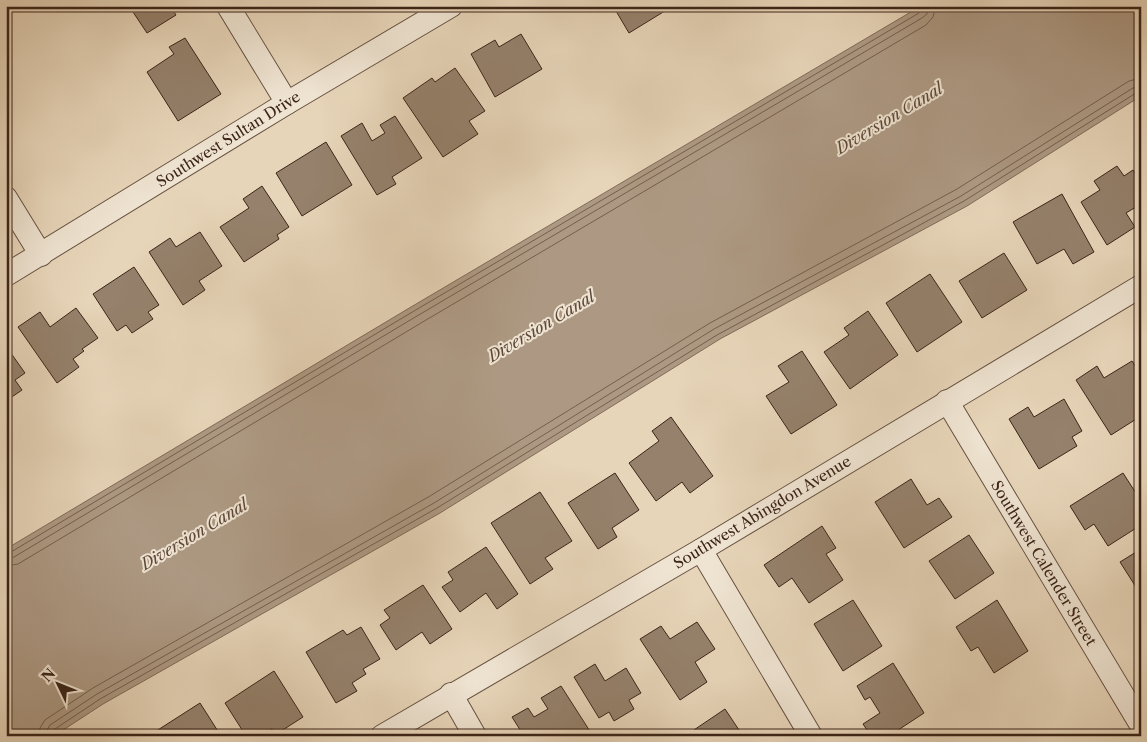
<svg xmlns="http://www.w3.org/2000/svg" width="1147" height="742" viewBox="0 0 1147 742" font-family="'Libre Caslon Text',serif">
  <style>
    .water { fill: #ad9983; stroke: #806b59 }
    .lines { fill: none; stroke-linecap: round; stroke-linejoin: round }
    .shore { stroke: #745f4e; stroke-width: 1 }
    .building { fill: #95816c; stroke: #3c2519 }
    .minor-casing { stroke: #675141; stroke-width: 24 }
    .minor { stroke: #efe4d2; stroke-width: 22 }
    .labels { text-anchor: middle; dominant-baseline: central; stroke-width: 4; stroke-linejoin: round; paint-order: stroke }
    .street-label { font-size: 15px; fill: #3c2519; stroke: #efe4d2 }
    .water-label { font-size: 16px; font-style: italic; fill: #5e4839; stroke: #efe4d2 }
  </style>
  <rect width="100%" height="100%" fill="#e7d5b9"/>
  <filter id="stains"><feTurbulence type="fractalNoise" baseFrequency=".004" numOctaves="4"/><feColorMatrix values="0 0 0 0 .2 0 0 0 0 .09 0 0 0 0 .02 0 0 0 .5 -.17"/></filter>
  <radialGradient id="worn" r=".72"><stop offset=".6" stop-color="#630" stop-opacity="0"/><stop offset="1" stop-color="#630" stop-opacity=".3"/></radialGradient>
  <path class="water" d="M 921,6 L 1141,6 L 1141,96 L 967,206 L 720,339 L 440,513 L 103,704 L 54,736 L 6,736 L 6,549 L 411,307 Z"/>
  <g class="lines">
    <g class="shore">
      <path d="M 6,553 L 11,552 L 414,311 L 919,13 L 922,6"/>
      <path d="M 6,559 L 14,557 L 417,316 L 922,18 L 927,14 L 928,6"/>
      <path d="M 6,566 L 18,564 L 421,323 L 926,25 L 933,17 L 936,6"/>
      <path d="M 39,736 L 40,728 L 45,720 L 93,688 L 430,496 L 710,323 L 957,189 L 1129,81 L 1141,78"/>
      <path d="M 46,736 L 47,730 L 50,725 L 97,694 L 434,503 L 714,329 L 961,196 L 1133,88 L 1141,86"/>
      <path d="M 52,736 L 55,729 L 100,699 L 437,508 L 717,335 L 964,201 L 1136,93 L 1141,92"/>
    </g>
  </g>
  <g class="building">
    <path d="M 129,6 L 170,6 L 176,15 L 147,33 Z"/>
    <path d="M 613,6 L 673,6 L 629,33 Z"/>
    <path d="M 521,34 L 542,69 L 495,97 L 471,54 L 495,40 L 499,47 Z"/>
    <path d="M 185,38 L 221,94 L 178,121 L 147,72 L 174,54 L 169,47 Z"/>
    <path d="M 455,68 L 485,111 L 469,121 L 478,134 L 443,157 L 403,98 L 432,78 L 435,82 Z"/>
    <path d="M 395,116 L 422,158 L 392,177 L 396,184 L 377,195 L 341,136 L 362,123 L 372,141 L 385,133 L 380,125 Z"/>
    <path d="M 326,142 L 352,185 L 302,216 L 276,173 Z"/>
    <path d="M 1117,166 L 1124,176 L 1133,170 L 1141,182 L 1141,204 L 1126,213 L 1135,227 L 1107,245 L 1081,202 L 1100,190 L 1094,181 Z"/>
    <path d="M 262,186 L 289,227 L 277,235 L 279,239 L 244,262 L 220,227 L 249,208 L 243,199 Z"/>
    <path d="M 1062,194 L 1094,252 L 1073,264 L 1064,249 L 1037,264 L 1013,222 Z"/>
    <path d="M 200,232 L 222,266 L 199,281 L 205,290 L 183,305 L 149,252 L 170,238 L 176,247 Z"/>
    <path d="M 1004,253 L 1027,290 L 982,318 L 959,281 Z"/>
    <path d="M 134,267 L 159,305 L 148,312 L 153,319 L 132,333 L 126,325 L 117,331 L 93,294 Z"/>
    <path d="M 930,274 L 962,322 L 917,352 L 886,303 Z"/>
    <path d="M 76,308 L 98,338 L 82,349 L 84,351 L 73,359 L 79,367 L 57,383 L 18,327 L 40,312 L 50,327 Z"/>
    <path d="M 868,311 L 898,355 L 850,389 L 824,352 L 849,335 L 844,328 Z"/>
    <path d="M 8,349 L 25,373 L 15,380 L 22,390 L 6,401 L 6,350 Z"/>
    <path d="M 802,351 L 837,405 L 791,434 L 766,396 L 789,382 L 778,366 Z"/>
    <path d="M 1132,361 L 1141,375 L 1141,416 L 1111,435 L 1076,380 L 1097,366 L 1104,378 Z"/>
    <path d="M 1064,399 L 1082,431 L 1072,437 L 1077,446 L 1039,469 L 1009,419 L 1028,407 L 1034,417 Z"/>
    <path d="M 671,417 L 713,476 L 690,493 L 682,482 L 656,501 L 629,463 L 659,441 L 652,431 Z"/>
    <path d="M 615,473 L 639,510 L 612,528 L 617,537 L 598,549 L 568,503 Z"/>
    <path d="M 1123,473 L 1141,501 L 1141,525 L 1108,546 L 1094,524 L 1085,530 L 1070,506 Z"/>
    <path d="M 911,479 L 927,505 L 939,498 L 952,517 L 904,548 L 875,502 Z"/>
    <path d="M 540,492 L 572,541 L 545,558 L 553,569 L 530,584 L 491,523 Z"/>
    <path d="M 822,526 L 836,548 L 826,554 L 843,580 L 809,603 L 792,578 L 779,587 L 764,565 Z"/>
    <path d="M 969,535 L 994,573 L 955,599 L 929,561 Z"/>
    <path d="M 486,547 L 518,594 L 497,609 L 486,593 L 460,612 L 442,587 L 453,580 L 448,572 Z"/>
    <path d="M 1141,549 L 1141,595 L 1120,562 Z"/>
    <path d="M 423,585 L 452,629 L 430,644 L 422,632 L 396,650 L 380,625 L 390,618 L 384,610 Z"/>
    <path d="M 853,600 L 882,646 L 843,671 L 814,624 Z"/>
    <path d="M 997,600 L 1028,651 L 994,673 L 978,647 L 971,651 L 956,627 Z"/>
    <path d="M 697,622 L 715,649 L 695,662 L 707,682 L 680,700 L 640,639 L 661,626 L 670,639 Z"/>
    <path d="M 361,627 L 380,659 L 363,669 L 366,674 L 352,683 L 357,691 L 336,703 L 306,652 L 343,630 L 347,635 Z"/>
    <path d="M 893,663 L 924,713 L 889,736 L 871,736 L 863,724 L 880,713 L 870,697 L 865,700 L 857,686 Z"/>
    <path d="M 595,664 L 605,681 L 626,668 L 641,693 L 629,700 L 634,709 L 614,721 L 609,712 L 599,718 L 574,677 Z"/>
    <path d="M 274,671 L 303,717 L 275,735 L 272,729 L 261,736 L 246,736 L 225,703 Z"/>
    <path d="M 561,686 L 593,736 L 524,736 L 512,717 L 528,708 L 534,717 L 548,709 L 541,698 Z"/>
    <path d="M 200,703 L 221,736 L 151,736 L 150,735 Z"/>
    <path d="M 725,709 L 743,736 L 685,736 Z"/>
  </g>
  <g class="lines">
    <defs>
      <g id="minor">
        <path d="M 228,6 L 287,103"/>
        <path d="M 6,198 L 41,255"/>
        <path d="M 6,275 L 287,103 L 451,6"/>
        <path d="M 947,401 L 1141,725"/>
        <path d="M 701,550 L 811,736"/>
        <path d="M 451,694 L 475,736"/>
        <path d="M 382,736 L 701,550 L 1141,286"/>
      </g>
    </defs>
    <use href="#minor" class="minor-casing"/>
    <use href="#minor" class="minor"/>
  </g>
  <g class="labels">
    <g class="street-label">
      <text transform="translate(228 139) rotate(-32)">Southwest Sultan Drive</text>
      <text transform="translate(762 512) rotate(-31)">Southwest Abingdon Avenue</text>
      <text transform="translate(1044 563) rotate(59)">Southwest Calender Street</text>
    </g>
    <g class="water-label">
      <text transform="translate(889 118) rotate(-31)">Diversion Canal</text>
      <text transform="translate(541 326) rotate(-31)">Diversion Canal</text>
      <text transform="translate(194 534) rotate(-31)">Diversion Canal</text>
    </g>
  </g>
  <rect width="1147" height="742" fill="none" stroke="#e7d5b9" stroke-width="25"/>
  <rect x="8" y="8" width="1132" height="727" fill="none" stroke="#3c2519" stroke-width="2.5"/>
  <rect x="12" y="12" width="1122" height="717" fill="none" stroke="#3c2519"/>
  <g transform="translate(58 684) rotate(313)" stroke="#efe4d2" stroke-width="4" paint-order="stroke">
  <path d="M0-4L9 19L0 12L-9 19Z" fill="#3c2519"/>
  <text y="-8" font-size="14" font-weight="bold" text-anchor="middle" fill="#3c2519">N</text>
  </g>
  <rect width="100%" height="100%" filter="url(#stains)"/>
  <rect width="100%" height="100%" fill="url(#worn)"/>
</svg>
